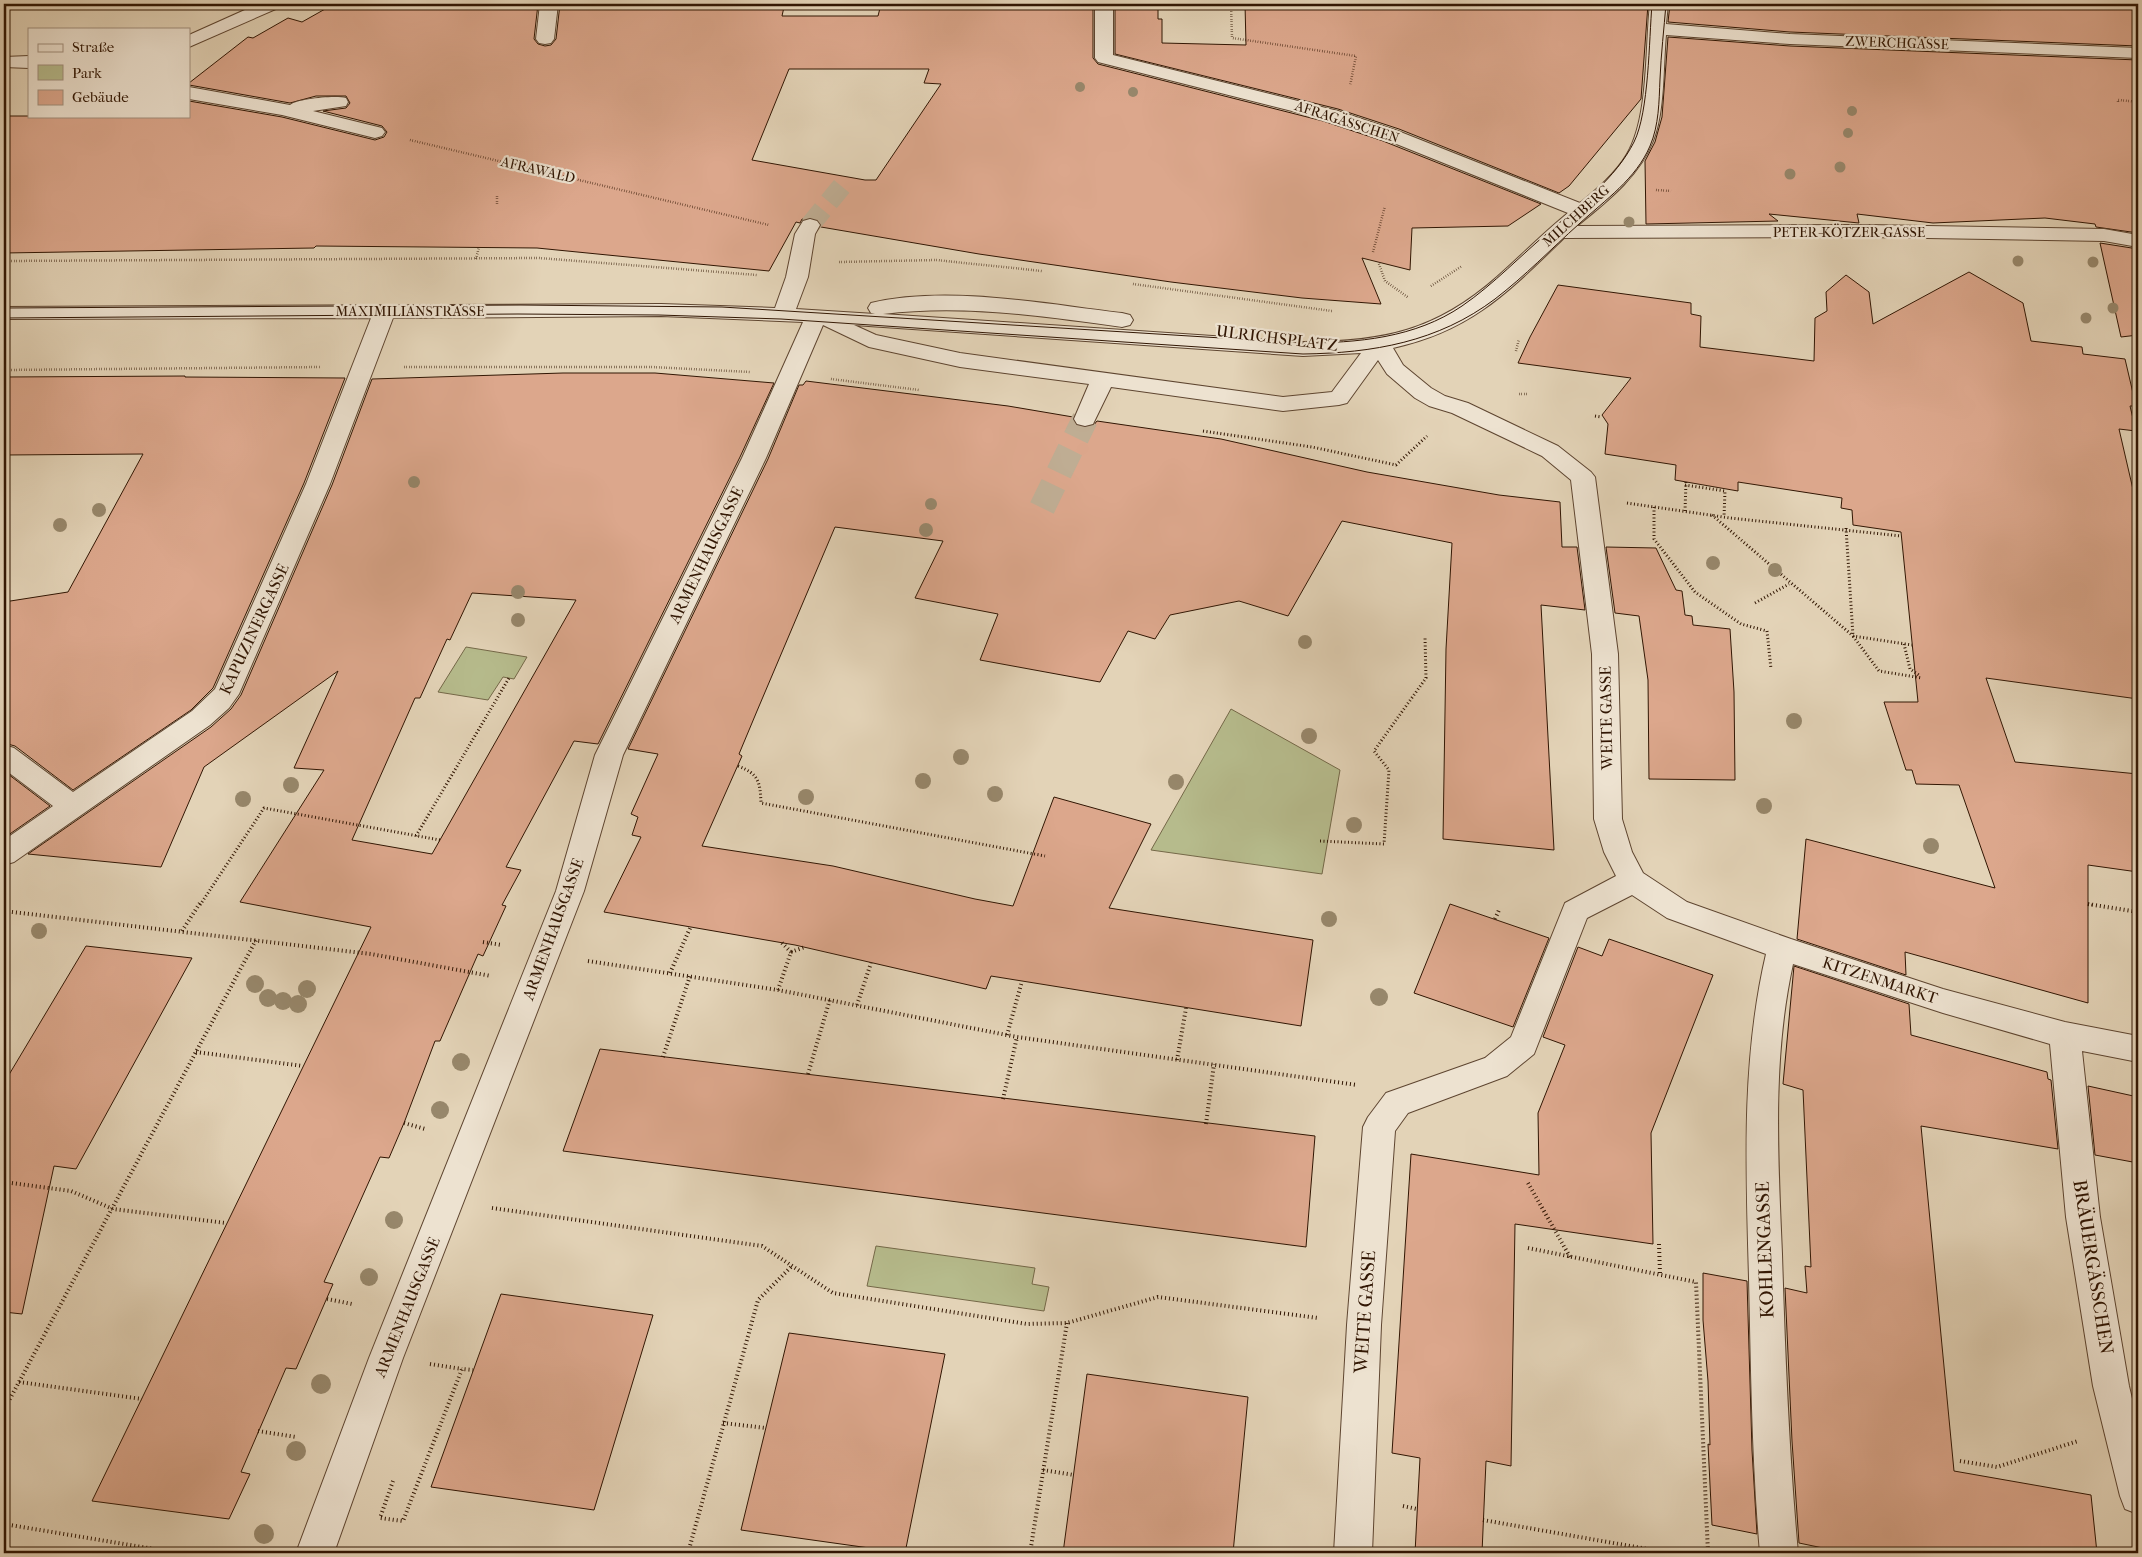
<svg xmlns="http://www.w3.org/2000/svg" width="2142" height="1557" viewBox="0 0 2142 1557" font-family="'IM FELL French Canon',serif">
  <style>
    .green { fill: #b6bb8c; stroke: #746848 }
    .building { fill: #dca78c; stroke: #311603; fill-rule: evenodd }
    .lines { fill: none; stroke-linecap: round; stroke-linejoin: round }
    .minor-tunnel-far1 { stroke: #bfad93; stroke-width: 20; stroke-dasharray: 20 10; stroke-linecap: butt }
    .minor-tunnel { stroke: #bfad93; stroke-width: 26; stroke-dasharray: 26 13; stroke-linecap: butt }
    .minor-casing { stroke: #5e4530; stroke-width: 2 }
    .path-far2 { stroke: #311603; stroke-width: 2.5; stroke-dasharray: 0.5 2; stroke-linecap: butt }
    .path-far1 { stroke: #311603; stroke-width: 3; stroke-dasharray: 1 2.5; stroke-linecap: butt }
    .path { stroke: #311603; stroke-width: 4; stroke-dasharray: 1 3; stroke-linecap: butt }
    .minor { fill: #ede2d0; fill-rule: evenodd }
    .tram { stroke: #311603; stroke-width: 1 }
    .tree { fill: #97876b }
    .labels { text-anchor: middle; dominant-baseline: central; stroke-width: 4.5; stroke-linejoin: round; paint-order: stroke }
    .far-street-label { font-size: 14px; fill: #311603; stroke: #ede2d0 }
    .street-label { font-size: 16px; fill: #311603; stroke: #ede2d0 }
    .near-street-label { font-size: 19px; fill: #311603; stroke: #ede2d0 }
  </style>
  <rect width="100%" height="100%" fill="#e3d3b7"/>
  <filter id="stains"><feTurbulence type="fractalNoise" baseFrequency=".004" numOctaves="4"/><feColorMatrix values="0 0 0 0 .2 0 0 0 0 .09 0 0 0 0 .02 0 0 0 .5 -.17"/></filter>
  <radialGradient id="worn" r=".72"><stop offset=".6" stop-color="#630" stop-opacity="0"/><stop offset="1" stop-color="#630" stop-opacity=".3"/></radialGradient>
  <g class="green">
    <path d="M 466,647 L 527,657 L 514,679 L 503,677 L 488,700 L 438,692 Z"/>
    <path d="M 1231,709 L 1340,770 L 1322,874 L 1151,850 Z"/>
    <path d="M 876,1246 L 1035,1268 L 1032,1284 L 1049,1287 L 1044,1311 L 867,1286 Z"/>
  </g>
  <g class="building">
    <path d="M 334,4 L 538,4 L 534,39 L 538,44 L 545,46 L 551,45 L 556,39 L 560,4 L 684,4 L 683,7 L 784,7 L 782,16 L 878,16 L 881,4 L 1093,4 L 1093,58 L 1098,64 L 1323,121 L 1383,141 L 1541,204 L 1508,226 L 1412,228 L 1410,270 L 1362,258 L 1381,304 L 1302,298 L 1171,282 L 979,254 L 821,227 L 818,220 L 811,217 L 802,219 L 800,223 L 796,222 L 769,271 L 537,248 L 316,246 L 314,248 L 4,253 L 4,116 L 189,116 L 189,101 L 282,117 L 375,140 L 384,137 L 387,132 L 382,126 L 323,111 L 346,108 L 350,103 L 346,96 L 316,96 L 290,103 L 189,85 L 189,83 L 248,37 L 253,38 L 288,18 L 302,22 ZM 789,69 L 929,69 L 924,83 L 941,84 L 876,180 L 865,180 L 752,160 Z"/>
    <path d="M 1115,4 L 1158,4 L 1158,19 L 1162,19 L 1162,43 L 1246,45 L 1245,4 L 1648,4 L 1641,99 L 1569,186 L 1559,193 L 1399,129 L 1338,109 L 1115,54 Z"/>
    <path d="M 1670,4 L 2138,4 L 2138,46 L 1790,32 L 1668,22 Z"/>
    <path d="M 1668,37 L 1790,46 L 2138,60 L 2138,233 L 2096,227 L 2095,224 L 2045,218 L 1933,223 L 1857,214 L 1859,223 L 1769,214 L 1778,221 L 1646,224 L 1645,161 L 1655,142 L 1662,117 Z"/>
    <path d="M 2100,243 L 2138,249 L 2138,335 L 2121,337 Z"/>
    <path d="M 1969,272 L 2023,303 L 2031,341 L 2082,347 L 2083,354 L 2125,359 L 2136,406 L 2130,406 L 2136,431 L 2119,429 L 2138,511 L 2138,699 L 1986,678 L 2015,762 L 2138,774 L 2138,872 L 2088,865 L 2088,1003 L 1905,952 L 1906,975 L 1797,939 L 1806,839 L 1995,888 L 1959,785 L 1916,784 L 1912,770 L 1906,770 L 1884,702 L 1918,702 L 1901,532 L 1853,525 L 1852,510 L 1841,508 L 1842,498 L 1738,482 L 1738,491 L 1675,480 L 1676,465 L 1605,454 L 1608,424 L 1602,415 L 1631,378 L 1518,363 L 1530,337 L 1558,285 L 1691,303 L 1691,314 L 1701,316 L 1700,347 L 1814,361 L 1815,318 L 1827,311 L 1826,292 L 1846,275 L 1869,292 L 1873,324 Z"/>
    <path d="M 563,373 L 655,373 L 774,383 L 740,457 L 598,744 L 574,741 L 506,867 L 521,870 L 502,905 L 506,906 L 483,956 L 478,954 L 440,1041 L 435,1041 L 404,1123 L 389,1158 L 380,1157 L 324,1282 L 333,1284 L 296,1369 L 286,1368 L 241,1472 L 250,1474 L 229,1519 L 92,1501 L 371,927 L 240,902 L 324,770 L 294,768 L 338,671 L 204,767 L 161,867 L 28,854 L 211,727 L 231,709 L 241,695 L 332,485 L 372,379 ZM 472,593 L 576,600 L 432,854 L 352,840 L 415,698 L 420,698 L 447,639 L 450,640 Z"/>
    <path d="M 185,376 L 185,377 L 345,378 L 304,483 L 213,688 L 191,710 L 73,790 L 15,746 L 4,743 L 4,602 L 68,592 L 143,454 L 4,455 L 4,377 Z"/>
    <path d="M 806,381 L 1008,406 L 1073,417 L 1075,425 L 1085,428 L 1093,426 L 1097,421 L 1221,439 L 1367,472 L 1499,495 L 1560,502 L 1562,547 L 1577,547 L 1585,610 L 1541,605 L 1554,850 L 1443,839 L 1446,649 L 1452,543 L 1342,521 L 1288,616 L 1239,601 L 1170,615 L 1155,639 L 1128,631 L 1100,682 L 980,660 L 998,614 L 915,598 L 943,541 L 835,527 L 757,711 L 739,754 L 742,756 L 702,846 L 833,866 L 975,899 L 1013,906 L 1054,797 L 1151,824 L 1109,908 L 1313,940 L 1301,1026 L 991,976 L 986,989 L 795,945 L 604,912 L 641,837 L 632,835 L 638,817 L 631,814 L 658,754 L 628,749 L 768,459 L 799,385 L 803,385 Z"/>
    <path d="M 1606,547 L 1656,548 L 1676,590 L 1682,591 L 1685,615 L 1692,616 L 1693,625 L 1730,629 L 1734,692 L 1735,780 L 1649,779 L 1648,680 L 1639,616 L 1615,613 Z"/>
    <path d="M 4,771 L 50,806 L 4,838 Z"/>
    <path d="M 1450,904 L 1549,938 L 1513,1027 L 1414,993 Z"/>
    <path d="M 1609,939 L 1713,975 L 1651,1133 L 1653,1244 L 1515,1224 L 1511,1466 L 1486,1461 L 1482,1553 L 1415,1553 L 1420,1458 L 1392,1453 L 1411,1154 L 1539,1175 L 1538,1113 L 1565,1045 L 1543,1037 L 1578,947 L 1602,956 Z"/>
    <path d="M 86,946 L 192,958 L 76,1169 L 54,1166 L 22,1314 L 4,1312 L 4,1083 Z"/>
    <path d="M 1794,966 L 1909,1004 L 1911,1035 L 2047,1072 L 2048,1079 L 2051,1080 L 2058,1149 L 1921,1126 L 1954,1471 L 2091,1495 L 2097,1553 L 1847,1553 L 1799,1543 L 1792,1441 L 1785,1288 L 1807,1293 L 1805,1266 L 1811,1267 L 1803,1090 L 1783,1084 Z"/>
    <path d="M 600,1049 L 1315,1136 L 1306,1247 L 563,1151 Z"/>
    <path d="M 2088,1086 L 2138,1097 L 2138,1163 L 2095,1155 Z"/>
    <path d="M 1703,1273 L 1747,1281 L 1752,1450 L 1757,1534 L 1712,1525 L 1708,1444 L 1710,1445 L 1708,1381 L 1703,1320 Z"/>
    <path d="M 501,1294 L 653,1315 L 594,1510 L 431,1487 Z"/>
    <path d="M 789,1333 L 945,1354 L 905,1553 L 741,1530 Z"/>
    <path d="M 1087,1374 L 1248,1397 L 1233,1553 L 1063,1553 Z"/>
  </g>
  <g class="lines">
    <path class="minor-tunnel-far1" d="M 810,225 L 842,186"/>
    <path class="minor-tunnel" d="M 1042,508 L 1085,419"/>
    <defs>
      <g id="minor">
        <path d="M 258,4 L 281,4 L 278,8 L 189,47 L 189,35 Z"/>
        <path d="M 540,4 L 558,4 L 554,39 L 551,43 L 545,44 L 539,43 L 536,39 Z"/>
        <path d="M 1095,4 L 1113,4 L 1113,55 L 1338,111 L 1398,131 L 1580,203 C 1597,189 1616,173 1627,154 C 1649,117 1645,47 1650,4 L 1668,4 L 1666,24 L 1790,34 L 2138,48 L 2138,58 L 1790,44 L 1666,35 C 1663,68 1665,111 1653,141 C 1639,177 1606,202 1577,226 L 1866,225 L 2104,229 L 2138,235 L 2138,247 L 2104,241 L 1866,237 L 1564,238 C 1508,292 1471,331 1393,348 L 1403,365 L 1431,388 L 1445,396 L 1468,403 L 1558,446 L 1591,472 L 1595,477 L 1618,654 L 1622,819 L 1632,852 L 1643,873 L 1687,902 L 1791,939 L 1943,989 L 2065,1022 L 2138,1036 L 2138,1062 L 2082,1051 L 2100,1217 L 2129,1386 L 2138,1424 L 2138,1514 L 2125,1509 L 2120,1496 L 2093,1386 L 2066,1217 L 2050,1044 L 1943,1013 L 1793,964 C 1772,1059 1778,1157 1782,1254 C 1785,1354 1789,1454 1798,1553 L 1760,1553 C 1752,1462 1751,1369 1749,1278 C 1746,1169 1741,1061 1766,954 L 1667,918 L 1632,895 L 1587,918 L 1534,1054 L 1507,1076 L 1408,1113 L 1395,1131 L 1381,1325 L 1372,1553 L 1334,1553 L 1347,1325 L 1363,1127 L 1368,1117 L 1386,1093 L 1485,1058 L 1511,1037 L 1565,903 L 1616,876 L 1604,852 L 1594,819 L 1592,654 L 1571,480 L 1542,456 L 1452,413 L 1429,406 L 1415,398 L 1387,374 L 1378,360 L 1347,403 L 1339,405 L 1283,411 L 1111,387 L 1093,424 L 1085,426 L 1077,424 L 1074,419 L 1089,384 L 960,367 L 869,347 L 823,325 L 766,458 L 623,755 L 584,891 L 403,1358 L 334,1553 L 296,1553 L 369,1358 L 556,891 L 595,755 L 742,458 L 803,322 L 661,316 L 393,318 L 330,484 L 239,694 L 229,708 L 210,725 L 14,862 L 4,865 L 4,840 L 53,806 L 4,769 L 4,745 L 14,748 L 73,792 L 192,711 L 215,689 L 306,484 L 371,318 L 4,319 L 4,307 L 661,304 L 775,308 L 786,277 L 795,234 L 803,221 L 810,219 L 817,221 L 820,225 L 815,234 L 808,277 L 796,309 L 875,314 L 871,313 L 868,308 L 871,303 C 947,285 1045,304 1122,313 L 1130,315 L 1133,320 L 1130,325 L 1122,327 C 1042,316 963,304 883,314 L 1303,342 C 1383,342 1436,331 1497,277 C 1521,256 1543,233 1568,213 L 1384,139 L 1324,119 L 1098,62 L 1095,58 ZM 854,325 L 1303,356 L 1361,353 L 1332,392 L 1283,397 L 960,353 L 876,335 Z"/>
        <path d="M 29,56 L 29,68 L 4,67 L 4,57 Z"/>
        <path d="M 189,87 L 290,105 C 297,99 335,95 346,98 L 348,102 L 346,106 L 313,111 L 382,128 L 385,132 L 382,136 L 375,138 L 282,115 L 189,99 Z"/>
      </g>
    </defs>
    <use href="#minor" class="minor-casing"/>
    <g class="path-far2">
      <path d="M 1231,4 L 1232,38 L 1356,56 L 1350,86"/>
      <path d="M 308,8 L 317,4"/>
      <path d="M 1963,8 L 2001,9"/>
      <path d="M 2118,102 L 2118,100 L 2138,102"/>
      <path d="M 410,140 L 769,225"/>
      <path d="M 1656,190 L 1671,191"/>
      <path d="M 497,196 L 497,206"/>
      <path d="M 1373,252 L 1385,206"/>
      <path d="M 476,259 L 479,247"/>
      <path d="M 4,261 L 539,258 L 757,275"/>
      <path d="M 839,262 L 936,260 L 1042,271"/>
      <path d="M 1379,264 L 1385,281 L 1409,298"/>
      <path d="M 1133,284 L 1332,311"/>
      <path d="M 1431,286 L 1462,266"/>
      <path d="M 1516,351 L 1519,339"/>
      <path d="M 404,367 L 652,367 L 750,372"/>
      <path d="M 4,370 L 321,367"/>
      <path d="M 831,379 L 919,390"/>
      <path d="M 1519,394 L 1529,394"/>
    </g>
    <g class="path-far1">
      <path d="M 1595,416 L 1601,417"/>
      <path d="M 1203,431 L 1312,447 L 1396,465 L 1427,436"/>
      <path d="M 1685,485 L 1725,491 L 1724,517"/>
      <path d="M 1627,503 L 1730,518 L 1901,536"/>
      <path d="M 1654,507 L 1654,539 L 1695,592 L 1741,624 L 1767,631 L 1771,669"/>
      <path d="M 1685,511 L 1686,482"/>
      <path d="M 1712,515 L 1853,636 L 1912,645"/>
      <path d="M 1846,528 L 1853,636 L 1879,671 L 1922,678"/>
      <path d="M 1755,603 L 1789,584"/>
      <path d="M 1904,644 L 1910,669 L 1919,675"/>
      <path d="M 738,766 C 759,774 760,782 761,803 L 1045,856"/>
      <path d="M 416,836 L 509,678"/>
      <path d="M 1320,841 L 1384,844 L 1389,770 L 1374,751 L 1426,678 L 1425,637"/>
      <path d="M 2088,904 L 2092,905"/>
      <path d="M 200,905 L 264,808 L 440,840"/>
    </g>
    <g class="path">
      <path d="M 2088,904 L 2138,912"/>
      <path d="M 4,911 L 371,954 L 491,976"/>
      <path d="M 1495,919 L 1499,910"/>
      <path d="M 182,931 L 200,903"/>
      <path d="M 483,942 L 502,945"/>
      <path d="M 791,952 L 805,947"/>
      <path d="M 588,961 L 778,990 L 1017,1037 L 1357,1085"/>
      <path d="M 670,973 L 691,926"/>
      <path d="M 778,990 L 791,952 L 781,942"/>
      <path d="M 857,1005 L 871,963"/>
      <path d="M 1007,1035 L 1022,981"/>
      <path d="M 196,1052 L 303,1066"/>
      <path d="M 663,1057 L 690,976"/>
      <path d="M 1177,1060 L 1186,1008"/>
      <path d="M 808,1074 L 830,999"/>
      <path d="M 1003,1099 L 1017,1037"/>
      <path d="M 404,1123 L 425,1129"/>
      <path d="M 1206,1124 L 1214,1064"/>
      <path d="M 4,1182 L 71,1191 L 113,1209 L 226,1223"/>
      <path d="M 1528,1183 L 1570,1257"/>
      <path d="M 492,1208 L 762,1246 L 833,1293 L 1027,1324 L 1067,1323 L 1158,1297 L 1318,1318"/>
      <path d="M 1659,1244 L 1660,1274"/>
      <path d="M 1528,1248 L 1696,1282 L 1708,1553"/>
      <path d="M 327,1299 L 352,1304"/>
      <path d="M 430,1364 L 462,1369"/>
      <path d="M 19,1382 L 142,1399"/>
      <path d="M 4,1410 L 256,940"/>
      <path d="M 723,1423 L 766,1428"/>
      <path d="M 258,1431 L 296,1437"/>
      <path d="M 1960,1461 L 1997,1467 L 2078,1441"/>
      <path d="M 1043,1470 L 1074,1475"/>
      <path d="M 393,1481 L 380,1518 L 403,1521 L 462,1369 L 473,1370"/>
      <path d="M 1403,1506 L 1417,1509"/>
      <path d="M 1483,1520 L 1670,1553"/>
      <path d="M 4,1524 L 178,1553"/>
      <path d="M 688,1553 L 758,1300 L 792,1266"/>
      <path d="M 1030,1553 L 1067,1323"/>
    </g>
    <use href="#minor" class="minor"/>
    <g class="tram">
      <path d="M 4,308 L 521,305 L 722,307 L 1302,343 C 1357,343 1415,338 1462,306 C 1494,284 1521,255 1551,230 C 1580,205 1616,178 1634,142 C 1649,112 1649,40 1652,4"/>
      <path d="M 4,318 L 518,314 L 659,315 L 781,319 L 1303,354 C 1373,353 1438,342 1495,299 C 1525,276 1551,249 1579,224 C 1605,200 1636,179 1650,146 C 1659,125 1659,102 1660,79 C 1661,54 1664,29 1666,4"/>
    </g>
  </g>
  <g class="tree">
    <circle cx="1080" cy="87" r="5"/>
    <circle cx="1133" cy="92" r="5"/>
    <circle cx="1852" cy="111" r="5"/>
    <circle cx="1848" cy="133" r="5"/>
    <circle cx="1840" cy="167" r="5.5"/>
    <circle cx="1790" cy="174" r="5.5"/>
    <circle cx="1629" cy="222" r="5.5"/>
    <circle cx="2018" cy="261" r="5.5"/>
    <circle cx="2093" cy="262" r="5.5"/>
    <circle cx="2113" cy="308" r="5.5"/>
    <circle cx="2086" cy="318" r="5.5"/>
    <circle cx="414" cy="482" r="6"/>
    <circle cx="931" cy="504" r="6"/>
    <circle cx="99" cy="510" r="7"/>
    <circle cx="60" cy="525" r="7"/>
    <circle cx="926" cy="530" r="7"/>
    <circle cx="1713" cy="563" r="7"/>
    <circle cx="1775" cy="570" r="7"/>
    <circle cx="518" cy="592" r="7"/>
    <circle cx="518" cy="620" r="7"/>
    <circle cx="1305" cy="642" r="7"/>
    <circle cx="1794" cy="721" r="8"/>
    <circle cx="1309" cy="736" r="8"/>
    <circle cx="961" cy="757" r="8"/>
    <circle cx="923" cy="781" r="8"/>
    <circle cx="1176" cy="782" r="8"/>
    <circle cx="291" cy="785" r="8"/>
    <circle cx="995" cy="794" r="8"/>
    <circle cx="806" cy="797" r="8"/>
    <circle cx="243" cy="799" r="8"/>
    <circle cx="1764" cy="806" r="8"/>
    <circle cx="1354" cy="825" r="8"/>
    <circle cx="1931" cy="846" r="8"/>
    <circle cx="1329" cy="919" r="8"/>
    <circle cx="39" cy="931" r="8"/>
    <circle cx="255" cy="984" r="9"/>
    <circle cx="307" cy="989" r="9"/>
    <circle cx="1379" cy="997" r="9"/>
    <circle cx="268" cy="998" r="9"/>
    <circle cx="283" cy="1001" r="9"/>
    <circle cx="298" cy="1004" r="9"/>
    <circle cx="461" cy="1062" r="9"/>
    <circle cx="440" cy="1110" r="9"/>
    <circle cx="394" cy="1220" r="9"/>
    <circle cx="369" cy="1277" r="9"/>
    <circle cx="321" cy="1384" r="10"/>
    <circle cx="296" cy="1451" r="10"/>
    <circle cx="264" cy="1534" r="10"/>
  </g>
  <g class="labels">
    <g class="far-street-label">
      <text transform="translate(1897 43) rotate(2)">ZWERCHGASSE</text>
      <text transform="translate(1347 122) rotate(18)">AFRAGÄSSCHEN</text>
      <text transform="translate(538 170) rotate(13)">AFRAWALD</text>
      <text transform="translate(1576 216) rotate(-42)">MILCHBERG</text>
      <text x="1849" y="232">PETER-KÖTZER-GASSE</text>
      <text x="410" y="311">MAXIMILIANSTRASSE</text>
    </g>
    <g class="street-label">
      <text transform="translate(1277 338) rotate(7)">ULRICHSPLATZ</text>
      <text transform="translate(706 555) rotate(-64)">ARMENHAUSGASSE</text>
      <text transform="translate(254 629) rotate(-65)">KAPUZINERGASSE</text>
      <text transform="translate(1606 718) rotate(-91)">WEITE GASSE</text>
      <text transform="translate(553 929) rotate(-70)">ARMENHAUSGASSE</text>
      <text transform="translate(1880 980) rotate(18)">KITZENMARKT</text>
      <text transform="translate(407 1307) rotate(-68)">ARMENHAUSGASSE</text>
    </g>
    <g class="near-street-label">
      <text transform="translate(1765 1250) rotate(-92)">KOHLENGASSE</text>
      <text transform="translate(2093 1267) rotate(81)">BRÄUERGÄSSCHEN</text>
      <text transform="translate(1365 1312) rotate(-86)">WEITE GASSE</text>
    </g>
  </g>
  <rect width="2142" height="1557" fill="none" stroke="#e3d3b7" stroke-width="20"/>
  <rect x="5" y="5" width="2132" height="1547" fill="none" stroke="#311603" stroke-width="2.5"/>
  <rect x="10" y="10" width="2122" height="1537" fill="none" stroke="#311603"/>
  <rect x="28" y="28" width="162" height="90" fill="#ede2d0" stroke="#a2907e"/>
  <rect x="38" y="44" width="25" height="8" fill="#ede2d0" stroke="#a2907e"/>
  <text x="72" y="52" font-size="15" fill="#311603">Straße</text>
  <rect x="38" y="65" width="25" height="15" fill="#b6bb8c" stroke="#a2907e"/>
  <text x="72" y="78" font-size="15" fill="#311603">Park</text>
  <rect x="38" y="90" width="25" height="15" fill="#dca78c" stroke="#a2907e"/>
  <text x="72" y="102" font-size="15" fill="#311603">Gebäude</text>
  <rect width="100%" height="100%" filter="url(#stains)"/>
  <rect width="100%" height="100%" fill="url(#worn)"/>
</svg>
